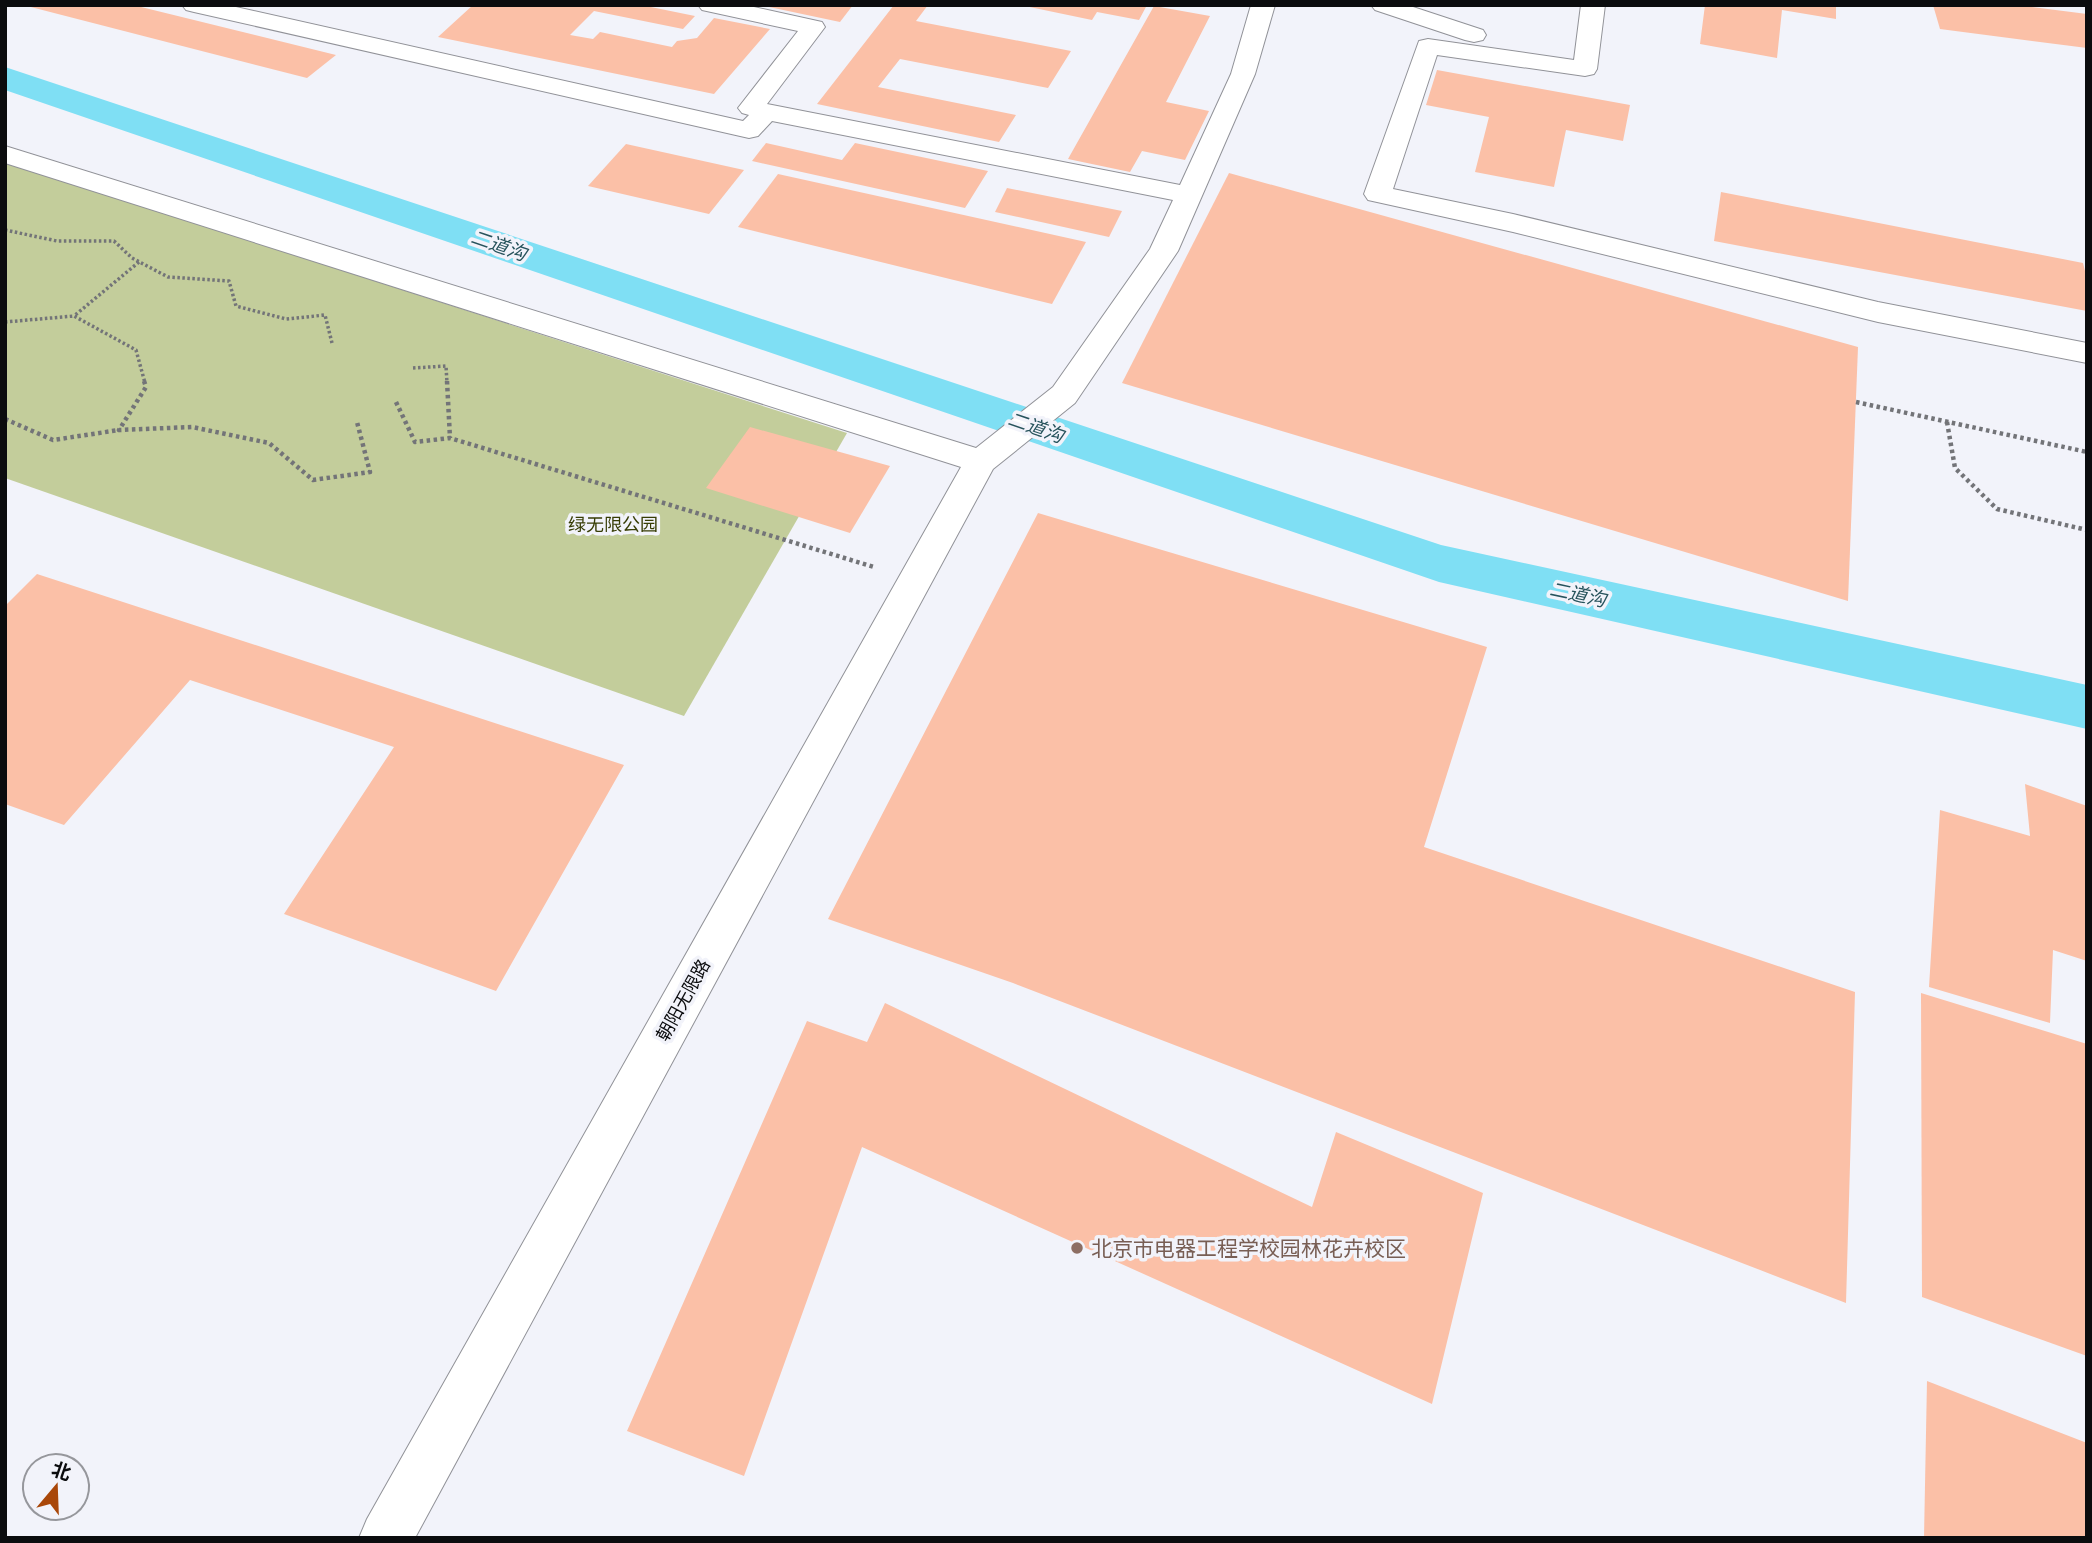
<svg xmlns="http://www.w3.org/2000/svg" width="2092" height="1543" viewBox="0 0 2092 1543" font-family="Raleway,'Noto Sans SC',sans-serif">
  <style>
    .green { fill: #c3cd9b }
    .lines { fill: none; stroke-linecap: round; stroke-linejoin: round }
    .canal { fill: #7fdff4; fill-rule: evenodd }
    .building { fill: #fbc0a7 }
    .minor-casing { stroke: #919298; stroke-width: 2 }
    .path-far1 { stroke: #737478; stroke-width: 3.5; stroke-dasharray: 2.5 2.5; stroke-linecap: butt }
    .path { stroke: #737478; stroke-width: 4.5; stroke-dasharray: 3.5 3.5; stroke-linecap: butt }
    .minor { fill: #fff; fill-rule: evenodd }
    .education-dot { fill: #8d6e63; stroke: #f2f3fa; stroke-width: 2.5 }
    .labels { text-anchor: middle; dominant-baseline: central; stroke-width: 7; stroke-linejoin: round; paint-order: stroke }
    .park-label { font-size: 18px; fill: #373d05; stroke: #f2f3fa }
    .street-label { font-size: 18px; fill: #0b0c0e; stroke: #f2f3fa }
    .water-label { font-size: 19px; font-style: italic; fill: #27535c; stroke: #f2f3fa }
    .near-education-label { font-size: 21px; fill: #785e54; stroke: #f2f3fa; text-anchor: start }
  </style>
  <rect width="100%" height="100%" fill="#f2f3fa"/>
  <path class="green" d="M 5,162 L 847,433 L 684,716 L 5,478 Z"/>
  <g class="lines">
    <path class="canal" d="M 5,67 L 1441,545 L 2087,685 L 2087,729 L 1439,582 L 5,90 Z"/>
  </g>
  <g class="building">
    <path d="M 23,5 L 133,5 L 336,55 L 307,78 Z"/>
    <path d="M 473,5 L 641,5 L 695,16 L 683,29 L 594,11 L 570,35 L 593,39 L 600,32 L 672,47 L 677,41 L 697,38 L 714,18 L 770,29 L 714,94 L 438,37 Z"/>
    <path d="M 760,5 L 853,5 L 840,22 Z"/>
    <path d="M 894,5 L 928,5 L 916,21 L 1071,51 L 1048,88 L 900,59 L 878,87 L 1016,115 L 999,142 L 817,104 Z"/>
    <path d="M 1020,5 L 1147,5 L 1139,20 L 1097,12 L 1092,20 Z"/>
    <path d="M 1705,5 L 1836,5 L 1836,19 L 1782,10 L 1777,58 L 1700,44 Z"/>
    <path d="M 1933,5 L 2016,5 L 2087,14 L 2087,48 L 1940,29 Z"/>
    <path d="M 1154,6 L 1210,16 L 1166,102 L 1209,111 L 1185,160 L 1142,151 L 1130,172 L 1068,159 Z"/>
    <path d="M 1437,70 L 1630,105 L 1623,141 L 1566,130 L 1554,187 L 1475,172 L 1489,117 L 1426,105 Z"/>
    <path d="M 766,143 L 842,160 L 855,143 L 988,171 L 965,208 L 752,161 Z"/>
    <path d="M 626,144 L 744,170 L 709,214 L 588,186 Z"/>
    <path d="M 1229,173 L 1858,347 L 1848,601 L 1122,383 Z"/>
    <path d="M 778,174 L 1086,242 L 1052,304 L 738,227 Z"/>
    <path d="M 1007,188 L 1122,211 L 1109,237 L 995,212 Z"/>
    <path d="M 1721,192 L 2083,263 L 2087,279 L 2087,311 L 1714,241 Z"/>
    <path d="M 750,427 L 890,466 L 850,533 L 706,488 Z"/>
    <path d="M 1038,513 L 1487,647 L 1424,847 L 1855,992 L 1846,1303 L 1013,983 L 828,919 Z"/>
    <path d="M 37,574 L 624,765 L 496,991 L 284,914 L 394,747 L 190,680 L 64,825 L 5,804 L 5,606 Z"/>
    <path d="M 2025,784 L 2087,806 L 2087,961 L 2053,950 L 2050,1023 L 1929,987 L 1940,810 L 2030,836 Z"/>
    <path d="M 1921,993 L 2087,1044 L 2087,1356 L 1922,1297 Z"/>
    <path d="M 885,1003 L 1312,1207 L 1336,1132 L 1483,1193 L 1432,1404 L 862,1147 L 744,1476 L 627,1431 L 807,1021 L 867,1042 Z"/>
    <path d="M 1927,1381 L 2087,1443 L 2087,1538 L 1924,1538 Z"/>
  </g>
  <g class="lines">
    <defs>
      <g id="minor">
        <path d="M 182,5 L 227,5 L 743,121 L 749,115 L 742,113 L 738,108 L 798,31 L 702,10 L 698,5 L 745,5 L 822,22 L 825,27 L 767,104 L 1180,185 L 1231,74 L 1251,5 L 1275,5 L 1255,74 L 1178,251 L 1075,403 L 993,469 L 415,1538 L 359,1538 L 367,1519 L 961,467 L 5,163 L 5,146 L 976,448 L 1053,387 L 1150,249 L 1173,200 L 772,121 L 758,136 L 749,138 L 194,12 L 186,10 Z"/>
        <path d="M 1371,5 L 1407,5 L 1483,30 L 1486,35 L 1483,40 L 1474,42 L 1465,40 L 1375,10 Z"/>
        <path d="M 1581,5 L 1605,5 L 1597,69 L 1594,74 L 1585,76 L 1437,55 L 1393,189 L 1513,214 L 1878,302 L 2087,343 L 2087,363 L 1878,322 L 1513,232 L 1368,200 L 1364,194 L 1419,41 L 1428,39 L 1574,60 Z"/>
      </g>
    </defs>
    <use href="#minor" class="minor-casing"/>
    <g class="path-far1">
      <path d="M 5,230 L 57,241 L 114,241 L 132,258 L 168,277 L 229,281 L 236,306 L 286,319 L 325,315 L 332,343"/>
      <path d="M 139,262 L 74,316 L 136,350 L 145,383"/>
      <path d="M 5,322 L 74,316"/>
      <path d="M 413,368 L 446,366 L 447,383"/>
    </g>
    <g class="path">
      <path d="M 144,381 L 146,387 L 119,430 L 192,427 L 269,443 L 313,480 L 370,472 L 357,422"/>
      <path d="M 447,381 L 450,438"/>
      <path d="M 396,402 L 415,442 L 450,438 L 874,567"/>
      <path d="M 1856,402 L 2087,452"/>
      <path d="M 5,419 L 53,440 L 119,430"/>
      <path d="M 1947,422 L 1955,468 L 1997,509 L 2087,530"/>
    </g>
    <use href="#minor" class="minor"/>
  </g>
  <circle class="education-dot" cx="1077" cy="1248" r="7"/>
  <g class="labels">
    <g class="park-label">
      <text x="613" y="524">绿无限公园</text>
    </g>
    <g class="street-label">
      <text transform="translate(683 1000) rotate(-61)">朝阳无限路</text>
    </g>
    <g class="water-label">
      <text transform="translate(499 245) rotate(19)">二道沟</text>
      <text transform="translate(1036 427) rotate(19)">二道沟</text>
      <text transform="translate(1578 594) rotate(12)">二道沟</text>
    </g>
    <g class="near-education-label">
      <text x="1091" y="1248">北京市电器工程学校园林花卉校区</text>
    </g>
  </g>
  <rect width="2092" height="1543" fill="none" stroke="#0b0c0e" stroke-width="14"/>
  <g transform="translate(56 1487) rotate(19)"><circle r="33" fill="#f2f3fa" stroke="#96979c" stroke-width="2"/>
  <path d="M0-5L12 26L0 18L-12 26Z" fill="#a94709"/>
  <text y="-10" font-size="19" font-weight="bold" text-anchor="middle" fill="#0b0c0e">北</text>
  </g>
</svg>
